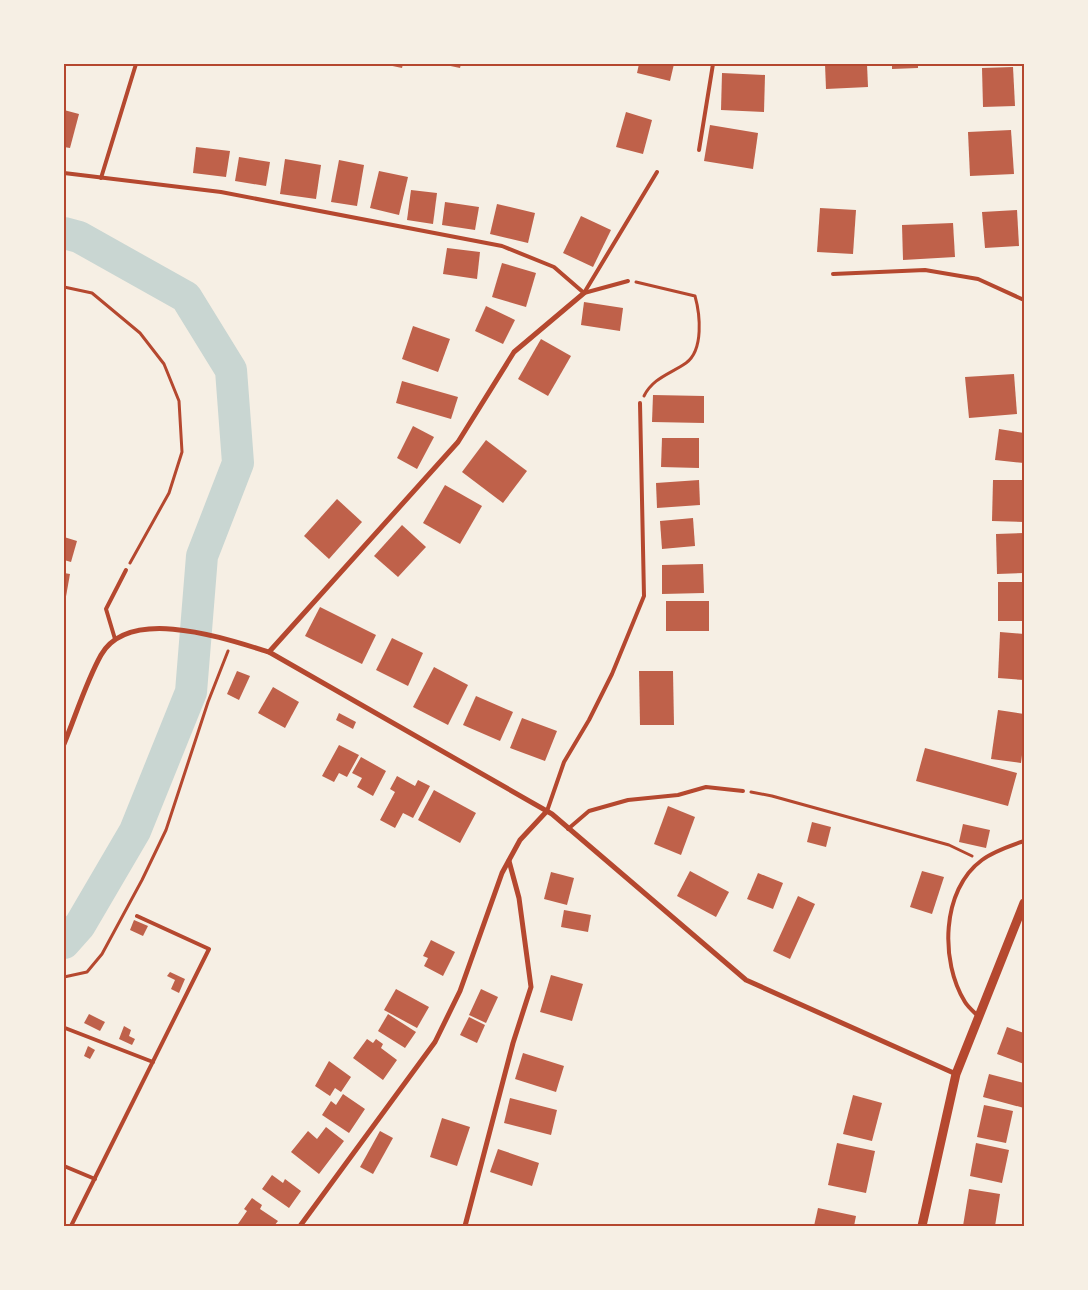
<svg xmlns="http://www.w3.org/2000/svg" width="1088" height="1290" viewBox="0 0 1088 1290" font-family="'Exo 2',sans-serif">
  <style>
    .lines { fill: none; stroke-linecap: round; stroke-linejoin: round }
    .river { stroke: #c9d6d2; stroke-width: 32 }
    .building { fill: #bf614a }
    .path { stroke: #b5482f; stroke-width: 3 }
    .service { stroke: #b5482f; stroke-width: 4 }
    .minor { stroke: #b5482f; stroke-width: 5 }
    .tertiary { stroke: #b5482f; stroke-width: 9 }
    .neatline { fill: none; stroke: #b5482f; stroke-width: 2 }
  </style>
  <rect width="100%" height="100%" fill="#f6efe4"/>
  <g class="lines">
    <path class="river" d="M 64,233 L 79,237 L 186,297 L 231,370 L 238,463 L 202,556 L 191,692 L 135,831 L 80,925 L 64,943"/>
  </g>
  <g class="building">
    <path d="M 383,64 L 403,64 L 402,68 Z"/>
    <path d="M 441,64 L 461,64 L 460,68 Z"/>
    <path d="M 639,64 L 674,64 L 670,81 L 637,73 Z"/>
    <path d="M 825,64 L 867,64 L 868,87 L 826,89 Z"/>
    <path d="M 892,64 L 918,64 L 918,68 L 892,69 Z"/>
    <path d="M 1013,67 L 1015,106 L 983,107 L 982,68 Z"/>
    <path d="M 722,73 L 765,75 L 764,112 L 721,110 Z"/>
    <path d="M 64,110 L 79,114 L 70,148 L 64,147 Z"/>
    <path d="M 626,112 L 652,120 L 643,154 L 616,147 Z"/>
    <path d="M 710,125 L 758,133 L 753,169 L 704,161 Z"/>
    <path d="M 1011,130 L 1014,174 L 970,176 L 968,132 Z"/>
    <path d="M 196,147 L 230,151 L 226,177 L 193,173 Z"/>
    <path d="M 239,157 L 270,162 L 266,186 L 235,181 Z"/>
    <path d="M 285,159 L 321,165 L 316,199 L 280,194 Z"/>
    <path d="M 339,160 L 364,165 L 357,206 L 331,202 Z"/>
    <path d="M 379,171 L 408,177 L 399,215 L 370,208 Z"/>
    <path d="M 411,190 L 437,193 L 433,224 L 407,220 Z"/>
    <path d="M 445,202 L 479,207 L 475,230 L 442,225 Z"/>
    <path d="M 497,204 L 535,213 L 528,243 L 490,234 Z"/>
    <path d="M 820,208 L 856,210 L 853,254 L 817,252 Z"/>
    <path d="M 1017,210 L 1019,246 L 985,248 L 982,212 Z"/>
    <path d="M 581,216 L 611,230 L 593,267 L 563,253 Z"/>
    <path d="M 953,223 L 955,257 L 903,260 L 902,225 Z"/>
    <path d="M 447,248 L 480,252 L 477,279 L 443,274 Z"/>
    <path d="M 502,263 L 536,273 L 526,307 L 492,297 Z"/>
    <path d="M 584,302 L 623,308 L 620,331 L 581,325 Z"/>
    <path d="M 486,306 L 515,320 L 503,344 L 475,331 Z"/>
    <path d="M 413,326 L 450,339 L 438,372 L 402,359 Z"/>
    <path d="M 541,339 L 571,356 L 548,396 L 518,379 Z"/>
    <path d="M 1014,374 L 1017,414 L 969,418 L 965,377 Z"/>
    <path d="M 402,381 L 458,397 L 451,419 L 396,403 Z"/>
    <path d="M 653,395 L 704,396 L 704,423 L 652,422 Z"/>
    <path d="M 413,426 L 434,437 L 417,469 L 397,458 Z"/>
    <path d="M 999,429 L 1024,433 L 1024,463 L 995,460 Z"/>
    <path d="M 662,438 L 699,438 L 699,468 L 661,467 Z"/>
    <path d="M 486,440 L 527,471 L 503,503 L 462,472 Z"/>
    <path d="M 699,480 L 700,505 L 657,508 L 656,483 Z"/>
    <path d="M 993,480 L 1024,480 L 1024,522 L 992,521 Z"/>
    <path d="M 445,485 L 482,506 L 460,544 L 423,523 Z"/>
    <path d="M 337,499 L 362,522 L 329,559 L 304,536 Z"/>
    <path d="M 693,518 L 695,546 L 662,549 L 660,521 Z"/>
    <path d="M 402,525 L 426,547 L 398,577 L 374,556 Z"/>
    <path d="M 1024,533 L 1024,573 L 997,574 L 996,534 Z"/>
    <path d="M 64,537 L 77,541 L 71,562 L 64,560 Z"/>
    <path d="M 703,564 L 704,593 L 662,594 L 662,565 Z"/>
    <path d="M 64,573 L 70,574 L 65,602 L 64,602 Z"/>
    <rect x="998" y="582" width="26" height="39"/>
    <rect x="666" y="601" width="43" height="30"/>
    <path d="M 320,607 L 376,635 L 362,664 L 305,636 Z"/>
    <path d="M 1000,632 L 1024,634 L 1024,680 L 998,678 Z"/>
    <path d="M 392,638 L 423,653 L 408,686 L 376,670 Z"/>
    <path d="M 434,667 L 468,685 L 448,725 L 413,707 Z"/>
    <path d="M 237,671 L 250,676 L 239,700 L 227,694 Z"/>
    <path d="M 639,671 L 673,671 L 674,725 L 640,725 Z"/>
    <path d="M 273,687 L 299,702 L 285,728 L 258,713 Z"/>
    <path d="M 476,696 L 513,712 L 500,741 L 463,725 Z"/>
    <path d="M 998,710 L 1024,714 L 1024,739 L 1021,763 L 991,759 Z"/>
    <path d="M 339,713 L 356,722 L 353,729 L 336,720 Z"/>
    <path d="M 522,718 L 557,731 L 545,761 L 510,748 Z"/>
    <path d="M 339,745 L 359,755 L 347,777 L 339,773 L 334,782 L 322,776 Z"/>
    <path d="M 925,748 L 1017,773 L 1008,806 L 916,781 Z"/>
    <path d="M 361,757 L 386,771 L 373,796 L 357,787 L 362,778 L 352,773 Z"/>
    <path d="M 397,776 L 415,786 L 418,780 L 430,786 L 413,818 L 403,813 L 395,828 L 380,820 L 395,792 L 390,789 Z"/>
    <path d="M 434,790 L 476,813 L 460,843 L 418,820 Z"/>
    <path d="M 668,806 L 695,817 L 681,855 L 654,844 Z"/>
    <path d="M 812,822 L 831,827 L 826,847 L 807,842 Z"/>
    <path d="M 963,824 L 990,830 L 986,848 L 959,842 Z"/>
    <path d="M 690,871 L 729,892 L 716,917 L 677,896 Z"/>
    <path d="M 922,871 L 944,877 L 932,914 L 910,907 Z"/>
    <path d="M 551,872 L 574,878 L 567,905 L 544,899 Z"/>
    <path d="M 758,873 L 783,883 L 773,909 L 747,899 Z"/>
    <path d="M 798,896 L 815,904 L 790,959 L 773,951 Z"/>
    <path d="M 564,910 L 591,915 L 588,932 L 561,927 Z"/>
    <path d="M 134,920 L 148,926 L 143,936 L 130,930 Z"/>
    <path d="M 431,940 L 455,952 L 443,976 L 424,966 L 428,958 L 423,956 Z"/>
    <path d="M 170,972 L 185,979 L 179,993 L 171,989 L 175,980 L 167,976 Z"/>
    <path d="M 551,975 L 583,984 L 572,1021 L 540,1012 Z"/>
    <path d="M 396,989 L 429,1007 L 417,1028 L 384,1010 Z"/>
    <path d="M 481,989 L 498,997 L 486,1023 L 469,1015 Z"/>
    <path d="M 89,1014 L 105,1022 L 100,1031 L 84,1023 Z"/>
    <path d="M 388,1014 L 416,1032 L 405,1048 L 378,1031 Z"/>
    <path d="M 469,1017 L 485,1025 L 477,1043 L 460,1035 Z"/>
    <path d="M 124,1026 L 131,1030 L 129,1036 L 135,1039 L 132,1045 L 119,1039 Z"/>
    <path d="M 1007,1027 L 1024,1033 L 1024,1064 L 997,1054 Z"/>
    <path d="M 367,1039 L 373,1043 L 376,1039 L 383,1044 L 381,1048 L 397,1060 L 383,1080 L 353,1058 Z"/>
    <path d="M 88,1046 L 95,1050 L 90,1059 L 84,1056 Z"/>
    <path d="M 523,1053 L 564,1066 L 556,1092 L 515,1079 Z"/>
    <path d="M 329,1061 L 351,1077 L 341,1092 L 335,1088 L 330,1096 L 315,1086 Z"/>
    <path d="M 989,1074 L 1024,1083 L 1024,1108 L 983,1097 Z"/>
    <path d="M 343,1094 L 365,1109 L 349,1133 L 322,1115 L 331,1101 L 336,1105 Z"/>
    <path d="M 853,1095 L 882,1103 L 872,1141 L 843,1134 Z"/>
    <path d="M 510,1098 L 557,1110 L 551,1135 L 504,1123 Z"/>
    <path d="M 984,1105 L 1013,1111 L 1006,1143 L 977,1137 Z"/>
    <path d="M 442,1118 L 470,1127 L 457,1166 L 430,1157 Z"/>
    <path d="M 326,1127 L 344,1141 L 319,1174 L 291,1152 L 308,1131 L 317,1139 Z"/>
    <path d="M 380,1131 L 393,1138 L 373,1174 L 360,1167 Z"/>
    <path d="M 837,1143 L 875,1151 L 866,1193 L 828,1185 Z"/>
    <path d="M 976,1143 L 1009,1150 L 1002,1183 L 970,1176 Z"/>
    <path d="M 498,1149 L 539,1163 L 532,1186 L 490,1172 Z"/>
    <path d="M 272,1175 L 283,1183 L 285,1179 L 301,1191 L 289,1208 L 262,1189 Z"/>
    <path d="M 969,1189 L 1000,1194 L 995,1226 L 963,1226 Z"/>
    <path d="M 252,1198 L 262,1205 L 260,1209 L 278,1221 L 274,1226 L 238,1224 L 247,1211 L 244,1209 Z"/>
    <path d="M 818,1208 L 856,1216 L 854,1226 L 814,1226 Z"/>
  </g>
  <g class="lines">
    <g class="path">
      <path d="M 636,282 L 695,296 C 700,314 704,350 686,363 C 670,374 653,378 644,396"/>
      <path d="M 64,287 L 92,293 L 140,333 L 164,364 L 179,401 L 182,452 L 169,493 L 130,563"/>
      <path d="M 751,792 L 772,796 L 949,845 L 972,856"/>
      <path d="M 64,977 L 87,972 L 102,954 L 142,880 L 166,830 L 208,702 L 228,651"/>
    </g>
    <g class="service">
      <path d="M 699,150 L 713,64"/>
      <path d="M 64,173 L 221,192 L 502,246 L 554,267 L 584,293"/>
      <path d="M 101,178 L 136,64"/>
      <path d="M 833,274 L 925,270 L 978,279 L 1024,300"/>
      <path d="M 584,293 L 657,172"/>
      <path d="M 584,293 L 628,281"/>
      <path d="M 115,639 L 106,609 L 126,570"/>
      <path d="M 547,811 L 564,762 L 589,720 L 612,674 L 644,596 L 640,403"/>
      <path d="M 568,829 L 589,811 L 628,800 L 678,795 L 706,787 L 743,791"/>
      <path d="M 978,1016 C 974,1012 968,1007 965,1002 C 940,962 941,890 982,860 C 994,851 1010,846 1024,841"/>
      <path d="M 65,1028 L 153,1062"/>
      <path d="M 64,1166 L 95,1179"/>
      <path d="M 71,1226 L 209,949 L 137,916"/>
    </g>
    <g class="minor">
      <path d="M 269,652 L 458,442 L 514,352 L 584,293"/>
      <path d="M 64,744 C 76,715 86,682 101,655 C 130,605 226,639 269,652 L 552,814 L 746,980 L 956,1074"/>
      <path d="M 300,1226 L 435,1042 L 460,991 L 502,873 L 520,840 L 547,811"/>
      <path d="M 465,1226 L 513,1043 L 531,987 L 519,898 L 509,861"/>
    </g>
    <path class="tertiary" d="M 922,1226 L 956,1074 L 1024,903"/>
  </g>
  <rect width="1088" height="1290" fill="none" stroke="#f6efe4" stroke-width="130"/>
  <rect x="65" y="65" width="958" height="1160" class="neatline"/>
</svg>
